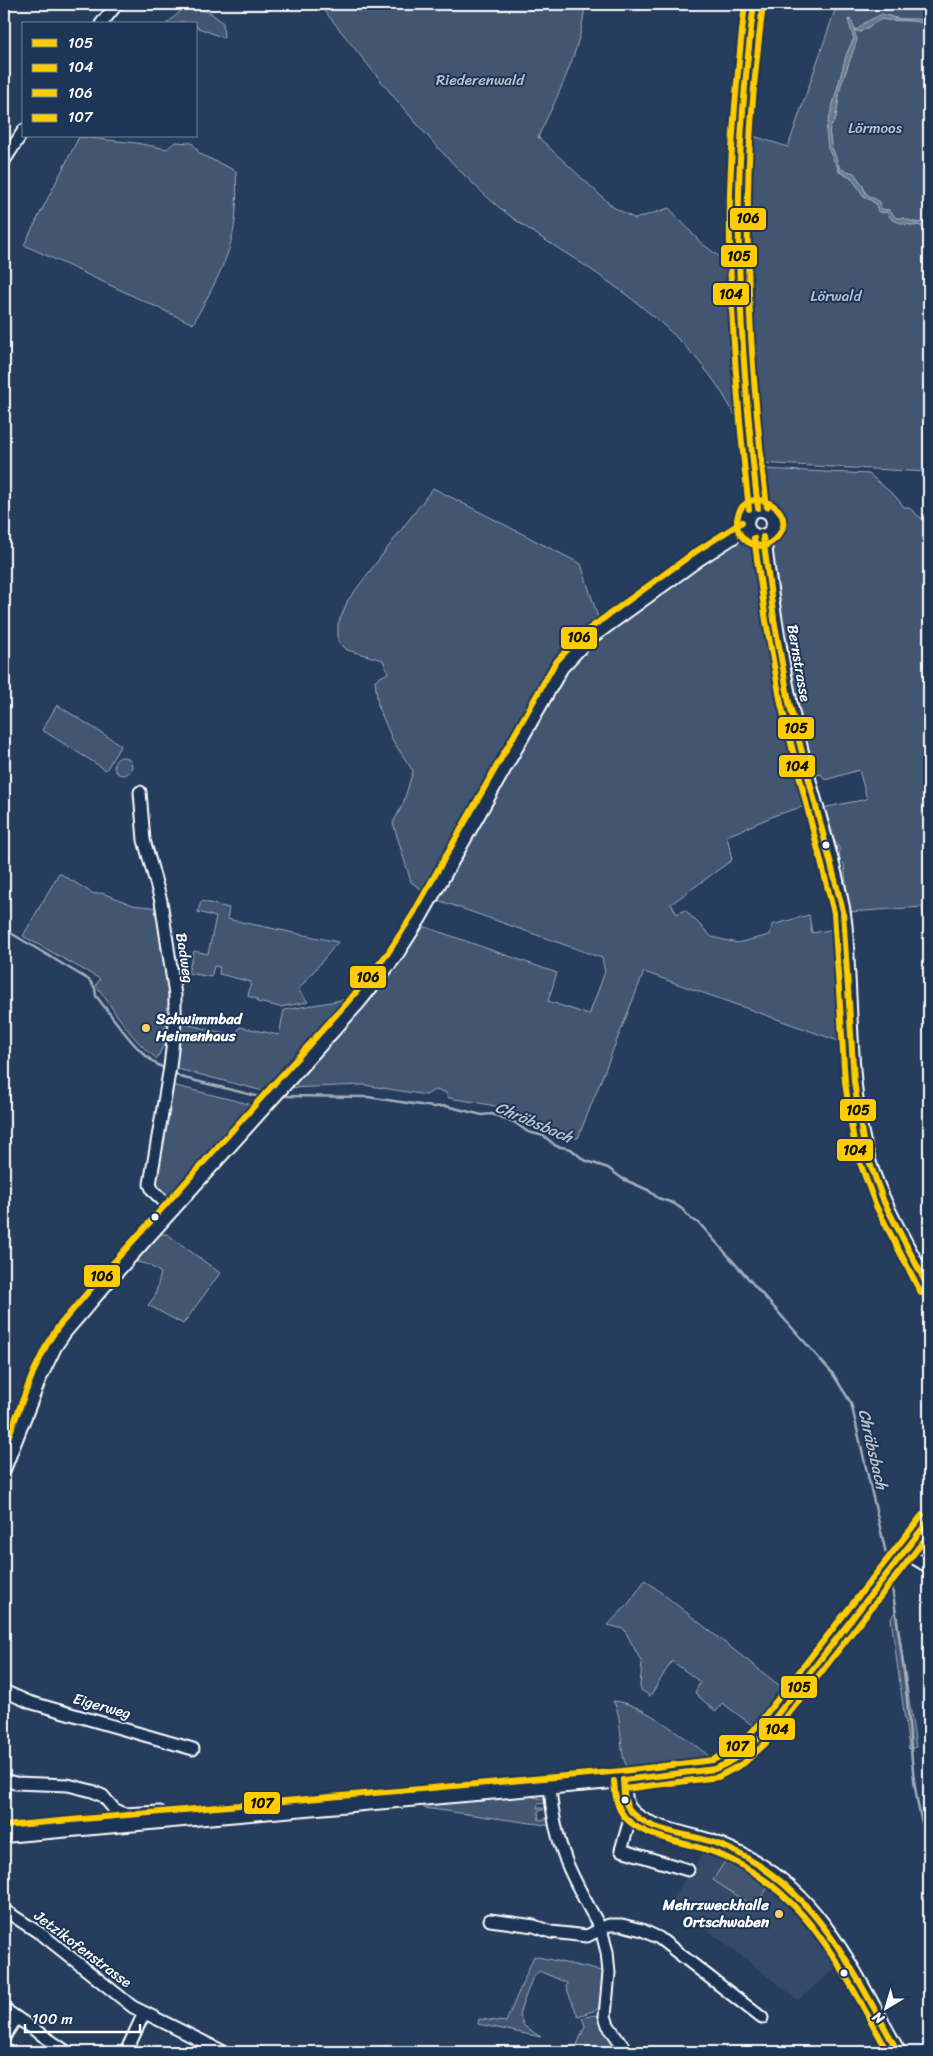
<svg xmlns="http://www.w3.org/2000/svg" width="933" height="2056" viewBox="0 0 933 2056" font-family="Sriracha,sans-serif">
  <style>
    .built { fill: #344a68 }
    .green { fill: #425672; stroke: #a0aab8 }
    .water { fill: #67788e; stroke: #a4aebb }
    .lines { fill: none; stroke-linecap: round; stroke-linejoin: round }
    .stream { stroke: #a4aebb; stroke-width: 2.5 }
    .minor-casing { stroke: #fff; stroke-width: 15 }
    .major-casing { stroke: #fff; stroke-width: 18 }
    .minor { stroke: #1d3557; stroke-width: 11 }
    .major { stroke: #1d3557; stroke-width: 14 }
    .bus-1-casing { stroke: #1d3557; stroke-width: 10 }
    .bus-2-casing { stroke: #1d3557; stroke-width: 10 }
    .bus-3-casing { stroke: #1d3557; stroke-width: 10 }
    .bus-4-casing { stroke: #1d3557; stroke-width: 10 }
    .bus-1 { stroke: #fc0; stroke-width: 6 }
    .bus-2 { stroke: #fc0; stroke-width: 6 }
    .bus-3 { stroke: #fc0; stroke-width: 6 }
    .bus-4 { stroke: #fc0; stroke-width: 6 }
    .bus-dot { fill: #fff; stroke: #1d3557; stroke-width: 2 }
    .poi-dot { fill: #ffd166; stroke: #1d3557; stroke-width: 2 }
    .labels { text-anchor: middle; dominant-baseline: central; stroke-width: 4; stroke-linejoin: round; paint-order: stroke }
    .park-label { font-size: 15px; fill: #bdc4ce; stroke: #1d3557 }
    .street-label { font-size: 15px; fill: #fff; stroke: #1d3557 }
    .poi-label { font-size: 15px; font-weight: bold; fill: #fff; stroke: #1d3557; text-anchor: start }
    .water-label { font-size: 16px; font-style: italic; fill: #bbc2cc; stroke: #1d3557 }
    .line-badge { stroke: #1d3557; stroke-width: 2 }
    .pale-badge-label { font-size: 14px; text-anchor: middle; font-weight: bold; fill: #111 }
  </style>
  <rect width="100%" height="100%" fill="#263d5e"/>
  <filter id="ink" filterUnits="userSpaceOnUse"><feTurbulence type="fractalNoise" baseFrequency=".02" numOctaves="2"/><feDisplacementMap in="SourceGraphic" scale="10" xChannelSelector="R" yChannelSelector="G"/><feConvolveMatrix kernelMatrix="1 2 1 2 8 2 1 2 1" color-interpolation-filters="sRGB"/></filter>
  <g filter="url(#ink)">
    <path class="built" d="M 708,1847 L 733,1857 L 774,1882 L 810,1916 L 841,1964 L 798,2000 L 670,1901 Z"/>
    <g class="green">
      <path d="M 319,4 L 585,4 C 582,47 557,98 538,137 L 613,207 L 635,219 L 669,208 L 701,243 L 724,260 L 729,220 L 734,221 L 735,288 L 733,336 L 744,432 C 733,412 723,392 709,374 C 681,337 643,306 606,280 C 566,251 521,229 485,195 C 423,138 372,69 319,4 Z"/>
      <path d="M 839,4 L 929,4 L 929,23 C 916,16 900,22 887,15 L 866,22 L 857,30 L 855,29 L 851,20 L 848,19 L 854,38 L 847,53 L 826,130 L 839,172 L 851,177 L 865,197 L 877,204 L 882,213 L 887,212 L 892,220 L 914,226 L 919,225 L 929,231 L 929,472 L 757,463 L 742,289 L 747,134 L 788,147 L 834,13 Z"/>
      <path d="M 192,7 L 211,13 L 223,23 L 224,38 L 196,27 L 196,24 L 188,24 L 181,21 L 177,24 L 166,24 L 183,9 Z"/>
      <path d="M 881,19 C 898,23 913,17 929,26 L 929,227 L 925,222 C 914,224 906,218 895,218 L 891,212 L 881,210 L 880,202 L 866,194 L 863,186 L 854,173 L 840,169 L 831,145 L 829,130 L 836,117 L 840,88 L 855,45 L 854,30 L 860,32 Z"/>
      <path d="M 79,137 L 136,143 L 167,149 L 175,142 L 192,143 L 200,154 L 236,171 C 237,188 237,205 235,221 C 231,258 210,292 193,324 L 24,245 Z"/>
      <path d="M 763,469 L 869,474 L 896,497 L 904,507 L 908,507 L 929,525 L 929,924 L 924,919 L 922,907 L 849,912 L 844,864 L 840,860 L 839,848 L 829,831 L 822,808 L 867,799 L 859,770 L 825,780 L 821,774 L 813,776 L 794,704 L 769,544 L 772,544 L 773,538 L 780,529 L 780,517 L 766,499 L 760,471 Z"/>
      <path d="M 433,488 L 581,564 L 601,627 L 731,544 C 743,537 753,535 758,550 L 799,779 L 811,804 L 776,815 L 727,836 L 732,860 L 671,904 L 677,914 L 685,910 L 712,937 L 737,943 L 770,935 L 772,925 L 809,915 L 812,933 L 841,928 L 847,1044 L 644,972 L 578,1138 C 557,1138 540,1122 521,1114 C 498,1105 473,1102 449,1098 L 445,1092 L 435,1090 L 426,1095 L 364,1085 L 286,1088 L 420,925 L 557,973 L 548,1001 L 589,1015 L 605,972 L 602,958 L 435,899 L 411,882 L 393,823 L 403,804 L 413,771 L 393,741 L 378,706 L 375,680 L 388,673 L 383,660 L 347,650 L 338,641 L 338,624 L 348,600 Z"/>
      <path d="M 57,705 L 121,745 L 106,770 L 42,730 Z"/>
      <circle cx="123" cy="766" r="9"/>
      <path d="M 59,873 L 94,894 L 102,893 L 133,905 L 159,908 L 173,983 L 170,1018 L 159,1038 L 165,1042 L 157,1059 C 133,1042 113,1009 96,985 L 100,979 L 23,936 Z"/>
      <path d="M 201,901 L 229,908 L 227,919 L 338,942 L 298,990 L 308,1002 L 280,1007 L 257,1002 L 257,999 L 248,996 L 251,982 L 219,974 L 220,967 L 214,966 L 211,977 L 188,973 L 194,951 L 208,954 L 216,917 L 198,912 Z"/>
      <path d="M 342,1000 L 350,1001 L 352,1007 L 275,1094 L 170,1067 L 175,1022 L 235,1035 L 240,1027 L 279,1035 L 284,1010 Z"/>
      <path d="M 172,1085 L 261,1107 L 175,1200 L 170,1200 L 155,1187 Z"/>
      <path d="M 161,1234 L 167,1234 L 220,1273 L 183,1324 L 148,1305 L 155,1296 L 161,1273 L 149,1265 L 134,1261 Z"/>
      <path d="M 645,1580 L 789,1693 L 759,1730 L 722,1703 L 716,1712 L 695,1693 L 700,1682 L 672,1661 L 650,1696 L 641,1690 L 640,1686 L 642,1663 L 624,1629 L 608,1625 L 629,1603 Z"/>
      <path d="M 896,1610 L 916,1747 L 909,1749 L 891,1619 Z"/>
      <path d="M 613,1701 C 643,1702 691,1743 716,1761 L 685,1767 L 630,1770 C 617,1761 625,1719 613,1701 Z"/>
      <path d="M 529,1796 L 547,1800 L 546,1803 L 538,1804 L 537,1808 L 543,1808 L 543,1810 L 538,1811 L 539,1820 L 546,1819 L 547,1807 L 552,1826 L 424,1808 L 423,1804 Z"/>
      <path d="M 727,1858 L 769,1886 L 754,1907 L 713,1880 Z"/>
      <path d="M 534,1956 L 606,1972 L 601,2006 L 596,2010 L 578,2016 L 566,1987 L 567,1983 L 539,1971 L 532,1979 L 519,2014 L 524,2026 L 541,2037 L 478,2024 L 479,2019 L 506,2022 Z"/>
      <path d="M 594,2015 L 602,2017 L 625,2052 L 610,2052 L 577,2045 L 585,2026 L 582,2018 Z"/>
    </g>
    <path class="water" d="M 882,14 C 887,15 889,17 893,18 C 907,22 914,15 929,23 L 929,26 C 913,17 898,23 881,19 L 860,32 L 854,30 L 857,40 L 840,88 L 836,117 L 829,130 L 831,145 L 840,169 L 854,173 L 863,186 L 866,194 L 880,202 L 881,209 L 889,210 L 896,218 L 903,218 L 916,223 L 925,222 L 929,227 L 929,231 C 925,230 922,226 918,225 C 908,225 891,224 887,212 L 878,212 L 876,204 L 863,195 L 851,177 L 840,172 L 828,149 L 826,130 L 847,53 L 854,39 L 848,20 L 851,20 L 855,29 L 857,30 L 866,22 Z"/>
    <g class="lines">
      <g class="stream">
        <path d="M 4,929 L 89,980 L 95,988 L 96,996 C 114,1018 140,1059 166,1069"/>
        <path d="M 174,1072 L 180,1077 L 256,1096 L 271,1096"/>
        <path d="M 282,1096 L 368,1097 L 433,1107 L 446,1106 L 482,1115 L 492,1114 L 514,1122 L 528,1132 L 544,1136 L 556,1146 L 571,1149 L 584,1160 L 608,1168 L 623,1179 L 648,1190 L 658,1198 L 673,1203 L 682,1209 L 691,1219 L 699,1223 L 833,1374 L 851,1403 L 888,1562"/>
        <path d="M 891,1579 C 896,1616 902,1652 906,1689 C 911,1735 911,1801 929,1843"/>
      </g>
      <defs>
        <g id="minor">
          <path d="M 101,24 L 117,4"/>
          <path d="M 4,161 L 24,130"/>
          <path d="M 140,792 L 144,840 L 161,901 L 175,995 L 175,1022 L 170,1067 L 150,1184 L 153,1191 L 173,1210"/>
          <path d="M 4,1471 L 41,1377 L 56,1346 L 65,1333 L 112,1278 L 359,1003 L 395,958 L 420,919 L 562,668 L 587,641 L 700,559 L 747,529"/>
          <path d="M 904,1552 L 929,1567"/>
          <path d="M 4,1691 L 29,1702 L 193,1749"/>
          <path d="M 4,1780 L 15,1783 L 68,1785 L 92,1791 L 103,1796 L 114,1809 L 124,1814 L 160,1812"/>
          <path d="M 550,1787 C 554,1846 572,1878 601,1929 L 607,1952 L 609,1973 L 605,2016 L 608,2025 L 627,2052"/>
          <path d="M 632,1813 L 621,1850 L 688,1870"/>
          <path d="M 4,1910 L 44,1936 L 133,2007 L 224,2052"/>
          <path d="M 490,1920 L 534,1926 L 551,1932 L 587,1936 L 609,1925 L 622,1925 L 642,1930 L 659,1938 L 762,2018"/>
          <path d="M 4,2009 L 67,2052"/>
          <path d="M 4,2037 L 16,2018"/>
          <path d="M 126,2052 L 144,2013"/>
        </g>
        <g id="major">
          <path d="M 754,4 C 730,172 736,341 758,508"/>
          <circle cx="760" cy="523" r="14"/>
          <path d="M 763,537 C 772,610 783,684 802,756 C 814,805 831,853 841,903 C 846,924 846,947 847,969 C 851,1028 850,1090 864,1147 C 877,1198 906,1243 929,1289"/>
          <path d="M 623,1780 C 624,1790 623,1801 629,1809 C 641,1827 689,1835 709,1841 C 722,1846 735,1852 747,1858 C 824,1898 857,1981 898,2052"/>
          <path d="M 4,1835 L 623,1780 L 715,1769 C 734,1762 746,1752 759,1738 L 929,1520"/>
        </g>
      </defs>
      <use href="#minor" class="minor-casing"/>
      <use href="#major" class="major-casing"/>
      <use href="#minor" class="minor"/>
      <use href="#major" class="major"/>
      <defs>
        <g id="bus-1">
          <path d="M 754,4 C 746,67 740,130 739,193 C 737,299 746,403 758,508"/>
          <path d="M 763,537 L 774,619 L 789,702 L 843,911 L 854,1081 L 864,1147 L 884,1202 L 929,1289"/>
          <path d="M 623,1780 L 715,1769 C 732,1762 746,1752 759,1738 L 929,1520"/>
          <path d="M 623,1780 C 624,1790 623,1801 629,1809 C 647,1832 684,1833 709,1841 C 722,1845 735,1851 747,1858 C 822,1900 858,1980 898,2052"/>
        </g>
        <g id="bus-2">
          <path d="M 745,4 C 738,66 732,129 730,192 C 728,298 737,404 749,509"/>
          <path d="M 754,538 L 766,621 L 781,704 L 834,913 L 845,1082 L 855,1149 L 876,1206 L 921,1293"/>
          <path d="M 614,1781 C 615,1791 615,1801 620,1810 C 633,1836 679,1841 704,1849 C 717,1853 731,1859 743,1866 C 815,1906 849,1983 888,2052"/>
          <path d="M 624,1789 L 718,1777 L 744,1763 L 766,1743 L 929,1534"/>
        </g>
        <g id="bus-3">
          <path d="M 763,5 C 755,68 749,130 748,194 C 746,299 754,403 767,507"/>
          <path d="M 737,520 C 743,475 815,516 767,545"/>
          <path d="M 737,520 C 736,536 748,546 763,546"/>
          <path d="M 4,1448 L 33,1373 L 48,1342 L 58,1327 L 105,1272 L 352,997 L 388,953 L 413,914 L 555,663 L 582,634 L 695,552 L 742,522"/>
        </g>
        <path id="bus-4" d="M 4,1826 L 622,1771 L 713,1760 L 734,1749 L 752,1732 L 922,1515"/>
      </defs>
      <use href="#bus-1" class="bus-1-casing"/>
      <use href="#bus-2" class="bus-2-casing"/>
      <use href="#bus-3" class="bus-3-casing"/>
      <use href="#bus-4" class="bus-4-casing"/>
      <use href="#bus-1" class="bus-1"/>
      <use href="#bus-2" class="bus-2"/>
      <use href="#bus-3" class="bus-3"/>
      <use href="#bus-4" class="bus-4"/>
    </g>
  </g>
  <g class="bus-dot">
    <circle cx="826" cy="845" r="4.5"/>
    <circle cx="155" cy="1217" r="4.5"/>
    <circle cx="625" cy="1800" r="4.5"/>
    <circle cx="844" cy="1973" r="4.5"/>
  </g>
  <g class="poi-dot">
    <circle cx="146" cy="1028" r="5"/>
    <circle cx="779" cy="1914" r="5"/>
  </g>
  <g class="labels">
    <g class="park-label">
      <text x="480" y="80">Riederenwald</text>
      <text x="875" y="128">Lörmoos</text>
      <text x="836" y="296">Lörwald</text>
    </g>
    <g class="street-label">
      <text transform="translate(799 663) rotate(80)">Bernstrasse</text>
      <text transform="translate(185 958) rotate(81)">Badweg</text>
      <text transform="translate(102 1706) rotate(16)">Eigerweg</text>
      <text transform="translate(83 1949) rotate(37)">Jetzikofenstrasse</text>
    </g>
    <g class="poi-label">
      <text x="156" y="1019">Schwimmbad<tspan x="156" dy="17">Heimenhaus</tspan></text>
      <text x="769" y="1905" text-anchor="end">Mehrzweckhalle<tspan x="769" dy="17">Ortschwaben</tspan></text>
    </g>
    <g class="water-label">
      <text transform="translate(534 1122) rotate(23)">Chräbsbach</text>
      <text transform="translate(873 1449) rotate(77)">Chräbsbach</text>
    </g>
  </g>
  <g class="line-badge">
    <rect x="729" y="207" width="38" height="24" rx="5" fill="#fc0"/>
    <rect x="720" y="244" width="38" height="24" rx="5" fill="#fc0"/>
    <rect x="712" y="282" width="38" height="24" rx="5" fill="#fc0"/>
    <rect x="560" y="626" width="38" height="24" rx="5" fill="#fc0"/>
    <rect x="777" y="716" width="38" height="24" rx="5" fill="#fc0"/>
    <rect x="778" y="754" width="38" height="24" rx="5" fill="#fc0"/>
    <rect x="349" y="965" width="38" height="24" rx="5" fill="#fc0"/>
    <rect x="839" y="1098" width="38" height="24" rx="5" fill="#fc0"/>
    <rect x="836" y="1138" width="38" height="24" rx="5" fill="#fc0"/>
    <rect x="83" y="1264" width="38" height="24" rx="5" fill="#fc0"/>
    <rect x="780" y="1675" width="38" height="24" rx="5" fill="#fc0"/>
    <rect x="758" y="1717" width="38" height="24" rx="5" fill="#fc0"/>
    <rect x="718" y="1734" width="38" height="24" rx="5" fill="#fc0"/>
    <rect x="243" y="1791" width="38" height="24" rx="5" fill="#fc0"/>
  </g>
  <g class="pale-badge-label">
    <text x="748" y="223">106</text>
    <text x="739" y="261">105</text>
    <text x="731" y="299">104</text>
    <text x="579" y="642">106</text>
    <text x="796" y="733">105</text>
    <text x="797" y="771">104</text>
    <text x="368" y="982">106</text>
    <text x="858" y="1115">105</text>
    <text x="855" y="1155">104</text>
    <text x="102" y="1281">106</text>
    <text x="799" y="1692">105</text>
    <text x="777" y="1734">104</text>
    <text x="737" y="1751">107</text>
    <text x="262" y="1808">107</text>
  </g>
  <rect width="933" height="2056" fill="none" stroke="#1d3557" stroke-width="20"/>
  <rect x="10" y="10" width="913" height="2036" fill="none" stroke="#fff" stroke-width="2" filter="url(#ink)"/>
  <rect x="22" y="22" width="175" height="115" fill="#1d3557" stroke="#77869a"/>
  <rect x="32" y="39" width="25" height="8" fill="#ffcc00" stroke="#77869a"/>
  <text x="68" y="48" font-size="15" fill="#ffffff">105</text>
  <rect x="32" y="64" width="25" height="8" fill="#ffcc00" stroke="#77869a"/>
  <text x="68" y="72" font-size="15" fill="#ffffff">104</text>
  <rect x="32" y="89" width="25" height="8" fill="#ffcc00" stroke="#77869a"/>
  <text x="68" y="98" font-size="15" fill="#ffffff">106</text>
  <rect x="32" y="114" width="25" height="8" fill="#ffcc00" stroke="#77869a"/>
  <text x="68" y="122" font-size="15" fill="#ffffff">107</text>
  <g transform="translate(886 2008) rotate(218)" stroke="#1d3557" stroke-width="4" paint-order="stroke">
  <path d="M0-4L9 19L0 12L-9 19Z" fill="#ffffff"/>
  <text y="-8" font-size="14" font-weight="bold" text-anchor="middle" fill="#ffffff">N</text>
  </g>
  <path d="M25 2024v8h115v-8" fill="none" stroke="#ffffff" stroke-width="2.5"/>
  <text x="32" y="2024" font-size="15" fill="#ffffff" stroke="#1d3557" stroke-width="4" paint-order="stroke">100 m</text>
</svg>
